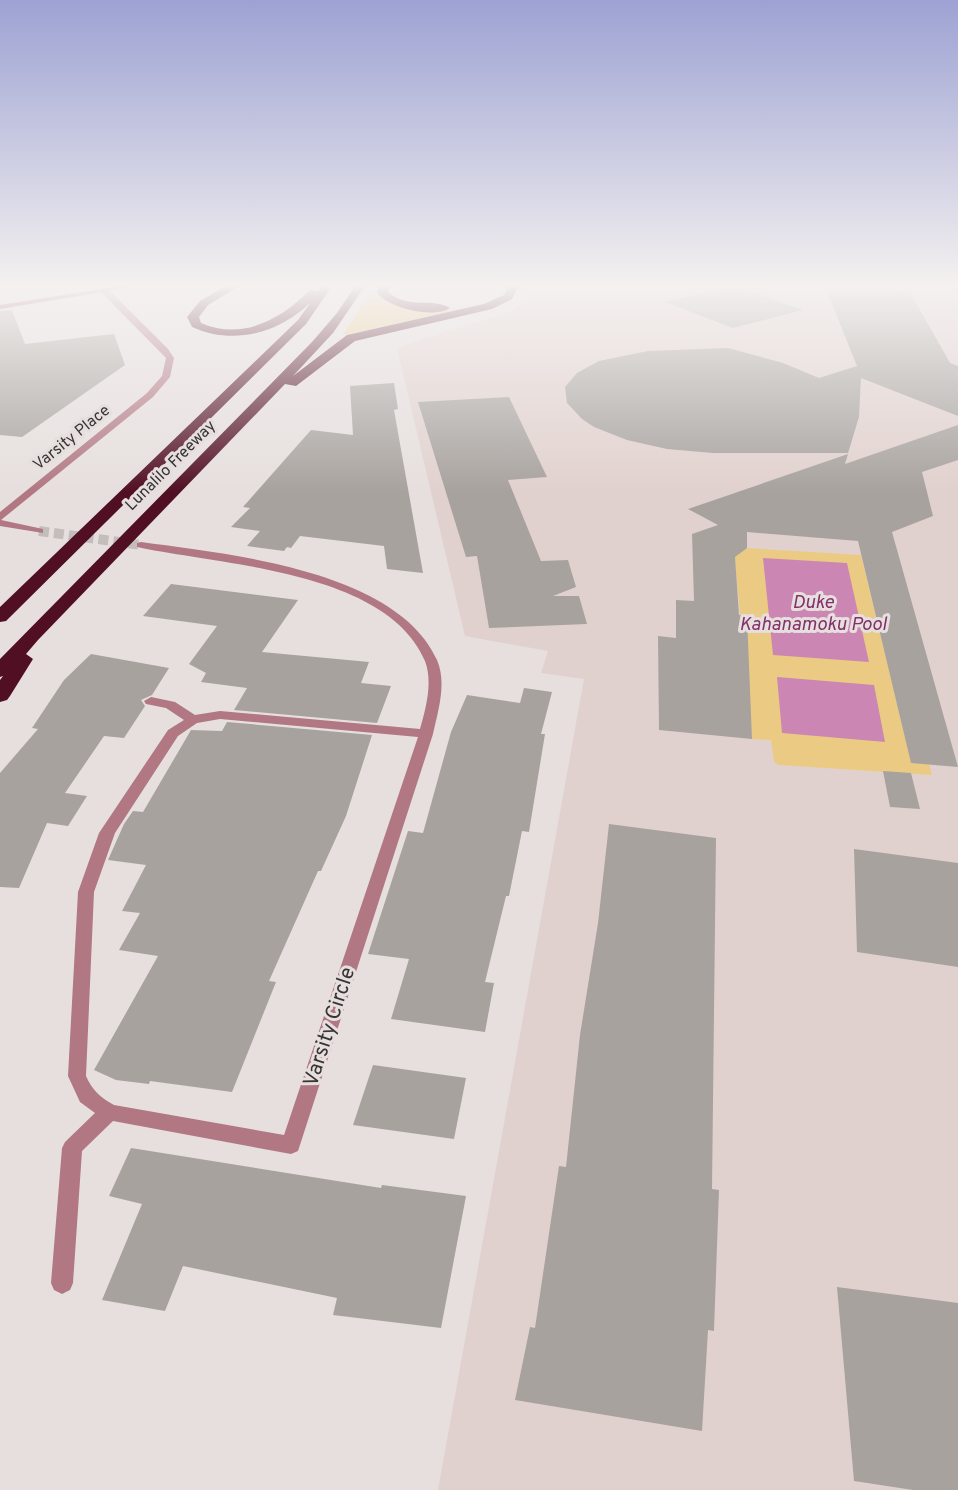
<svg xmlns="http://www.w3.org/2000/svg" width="958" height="1490" viewBox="0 0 958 1490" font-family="Overpass,sans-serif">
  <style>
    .built { fill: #e1d1ce }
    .green { fill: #ebcb83 }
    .water { fill: #cc86b4 }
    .building { fill: #a7a29e }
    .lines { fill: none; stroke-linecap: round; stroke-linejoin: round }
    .street-tunnel { stroke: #c3bdbc; stroke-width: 10; stroke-dasharray: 10 5; stroke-linecap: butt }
    .street { fill: #b17782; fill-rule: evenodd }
    .secondary { fill: #944256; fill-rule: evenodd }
    .highway { fill: #510f24; fill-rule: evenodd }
    .labels { text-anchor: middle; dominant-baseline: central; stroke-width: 6; stroke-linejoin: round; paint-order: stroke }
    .far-street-label { font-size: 16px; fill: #373534; stroke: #e6dfde }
    .water-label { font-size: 19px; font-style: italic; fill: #83316b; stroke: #e6dfde }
    .near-street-label { font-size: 21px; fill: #373534; stroke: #e6dfde }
  </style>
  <rect width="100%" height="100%" fill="#e6dfde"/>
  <path class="built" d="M 535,283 L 958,283 L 958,1490 L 438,1490 L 584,679 L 541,673 L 548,651 L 465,636 L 397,348 L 512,311 L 530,299 Z"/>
  <g class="green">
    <path d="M 376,283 L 379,283 L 376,295 C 398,314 474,316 497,297 C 501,293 503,288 505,283 L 509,283 L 500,298 L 486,304 L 343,335 Z"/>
    <path d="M 747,548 L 861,555 L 908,749 L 926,751 L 932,775 L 779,765 L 774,762 L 771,740 L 752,739 L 734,551 Z"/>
  </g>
  <g class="water">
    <path d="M 763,558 L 847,563 L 869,662 L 773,655 Z"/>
    <path d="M 777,677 L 874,685 L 885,742 L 782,733 Z"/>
  </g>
  <g class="building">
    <path d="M 734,285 L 803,310 L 733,328 L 665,302 Z"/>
    <path d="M 826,289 L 910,292 L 950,363 L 958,366 L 958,416 L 861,378 L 859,417 L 848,453 L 713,453 L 667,449 L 627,440 L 594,427 L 582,419 L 567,403 L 565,387 L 577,373 L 599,361 L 648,351 L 728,348 L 783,363 L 819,378 L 857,366 Z"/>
    <path d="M 12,310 L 25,344 L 114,334 L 125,365 L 22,437 L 0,435 L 0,311 Z"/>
    <path d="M 394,383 L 398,409 L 394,410 L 423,573 L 387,569 L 384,546 L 300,536 L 291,548 L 287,547 L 284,551 L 247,546 L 260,531 L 231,527 L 250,508 L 243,507 L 311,430 L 353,435 L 350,386 Z"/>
    <path d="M 509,397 L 547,477 L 508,480 L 541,561 L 568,560 L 576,587 L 553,596 L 579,596 L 587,624 L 489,628 L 477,556 L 466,557 L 418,402 Z"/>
    <path d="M 958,425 L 958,460 L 922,472 L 933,516 L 892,532 L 958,767 L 911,763 L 858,541 L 747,532 L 747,548 L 735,557 L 739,615 L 747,616 L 752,739 L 659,730 L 658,636 L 676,638 L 676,600 L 694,601 L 692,534 L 718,525 L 688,509 L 848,454 L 845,464 Z"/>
    <path d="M 171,584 L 298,600 L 262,652 L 369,662 L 361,683 L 391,686 L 377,723 L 234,710 L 247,688 L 201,682 L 206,673 L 189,664 L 217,626 L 143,616 Z"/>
    <path d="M 91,654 L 169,668 L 152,695 L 141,700 L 145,706 L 124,738 L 104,736 L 65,793 L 87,796 L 68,826 L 47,823 L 19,888 L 0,887 L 0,773 L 38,729 L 32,728 L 64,680 Z"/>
    <path d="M 524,688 L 552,692 L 541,734 L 545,734 L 529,832 L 522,831 L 509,896 L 506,896 L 485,982 L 494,983 L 485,1032 L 391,1019 L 409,959 L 368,954 L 408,831 L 423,833 L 451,732 L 467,695 L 520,703 Z"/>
    <path d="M 227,722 L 372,735 L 346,816 L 321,871 L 318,871 L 269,981 L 276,982 L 232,1092 L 150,1081 L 149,1084 L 116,1080 L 94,1070 L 158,956 L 119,950 L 140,913 L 122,911 L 146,865 L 108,860 L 124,824 L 133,811 L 143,812 L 191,730 L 222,731 Z"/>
    <path d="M 883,771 L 911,773 L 920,809 L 890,807 Z"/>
    <path d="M 609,824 L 716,838 L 712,1189 L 719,1190 L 714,1331 L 708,1330 L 702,1431 L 515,1400 L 530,1327 L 535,1328 L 559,1166 L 566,1167 L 580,1035 L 598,923 Z"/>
    <path d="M 854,849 L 958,863 L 958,967 L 857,952 Z"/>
    <path d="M 373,1065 L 466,1078 L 454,1139 L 353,1125 Z"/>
    <path d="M 131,1148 L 381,1188 L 382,1185 L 466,1196 L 441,1328 L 333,1315 L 337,1298 L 183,1266 L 165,1311 L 102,1300 L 142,1204 L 109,1196 Z"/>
    <path d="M 837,1287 L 958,1303 L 958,1490 L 913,1490 L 854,1481 Z"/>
  </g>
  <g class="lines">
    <path class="street-tunnel" d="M 39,531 L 141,545"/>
    <g class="street">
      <path d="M 97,284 L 103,284 L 168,349 L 174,358 L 170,377 L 153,397 L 1,520 L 43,529 L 43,533 L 0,526 L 0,512 L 147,393 L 162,376 L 166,358 L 97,288 Z"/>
      <path d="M 141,542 C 228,554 397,570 437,660 C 447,683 438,711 433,734 L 298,1151 L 291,1154 L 113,1121 L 82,1151 L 73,1283 L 70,1290 L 62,1294 L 54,1290 L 51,1283 L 62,1148 L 65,1142 L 95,1113 L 80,1102 L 68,1076 L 78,892 L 99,833 L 168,730 L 184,720 L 166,708 L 146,704 L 144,701 L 151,697 L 175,702 L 195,715 L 220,711 L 420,729 C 426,708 433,682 425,661 C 387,570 219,565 137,547 L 137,543 ZM 220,719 L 418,737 L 284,1135 L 114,1105 C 101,1098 92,1090 86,1076 L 94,892 L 115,833 L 178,736 L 197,723 Z"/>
    </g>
    <path class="secondary" d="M 140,283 L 157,283 L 0,309 L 0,305 Z"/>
    <g class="highway">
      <path d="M 231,283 L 244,283 L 208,305 L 199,317 L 201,323 C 243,341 281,319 310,290 L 318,291 L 324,283 L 334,283 L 306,324 L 6,621 L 0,622 L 0,607 L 298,320 L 311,302 C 279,333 234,346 192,327 L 187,317 L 200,301 Z"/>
      <path d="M 357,283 L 367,283 L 333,333 L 293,376 L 347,335 L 484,304 L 504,295 L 510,283 L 520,283 L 512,299 L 492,309 L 355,341 L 296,386 L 285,384 L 38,640 L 26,654 L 33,659 L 10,696 L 7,700 L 0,702 L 0,680 L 3,676 L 0,677 L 0,659 L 312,342 L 337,313 Z"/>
      <path d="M 380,283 L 390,283 L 388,292 C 408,310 433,297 450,308 C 433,319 389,308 377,293 Z"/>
    </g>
  </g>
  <linearGradient id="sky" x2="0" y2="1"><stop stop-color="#9da2d3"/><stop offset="0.58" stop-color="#f4f1f0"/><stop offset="1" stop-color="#f4f1f0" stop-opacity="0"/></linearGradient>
  <rect width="958" height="492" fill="url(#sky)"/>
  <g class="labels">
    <g class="far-street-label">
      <text transform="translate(72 438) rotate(-39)">Varsity Place</text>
      <text transform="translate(171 466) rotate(-45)">Lunalilo Freeway</text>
    </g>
    <g class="water-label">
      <text x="813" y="603">Duke<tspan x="813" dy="22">Kahanamoku Pool</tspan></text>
    </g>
    <g class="near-street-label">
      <text transform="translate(330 1027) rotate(-72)">Varsity Circle</text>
    </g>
  </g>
</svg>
